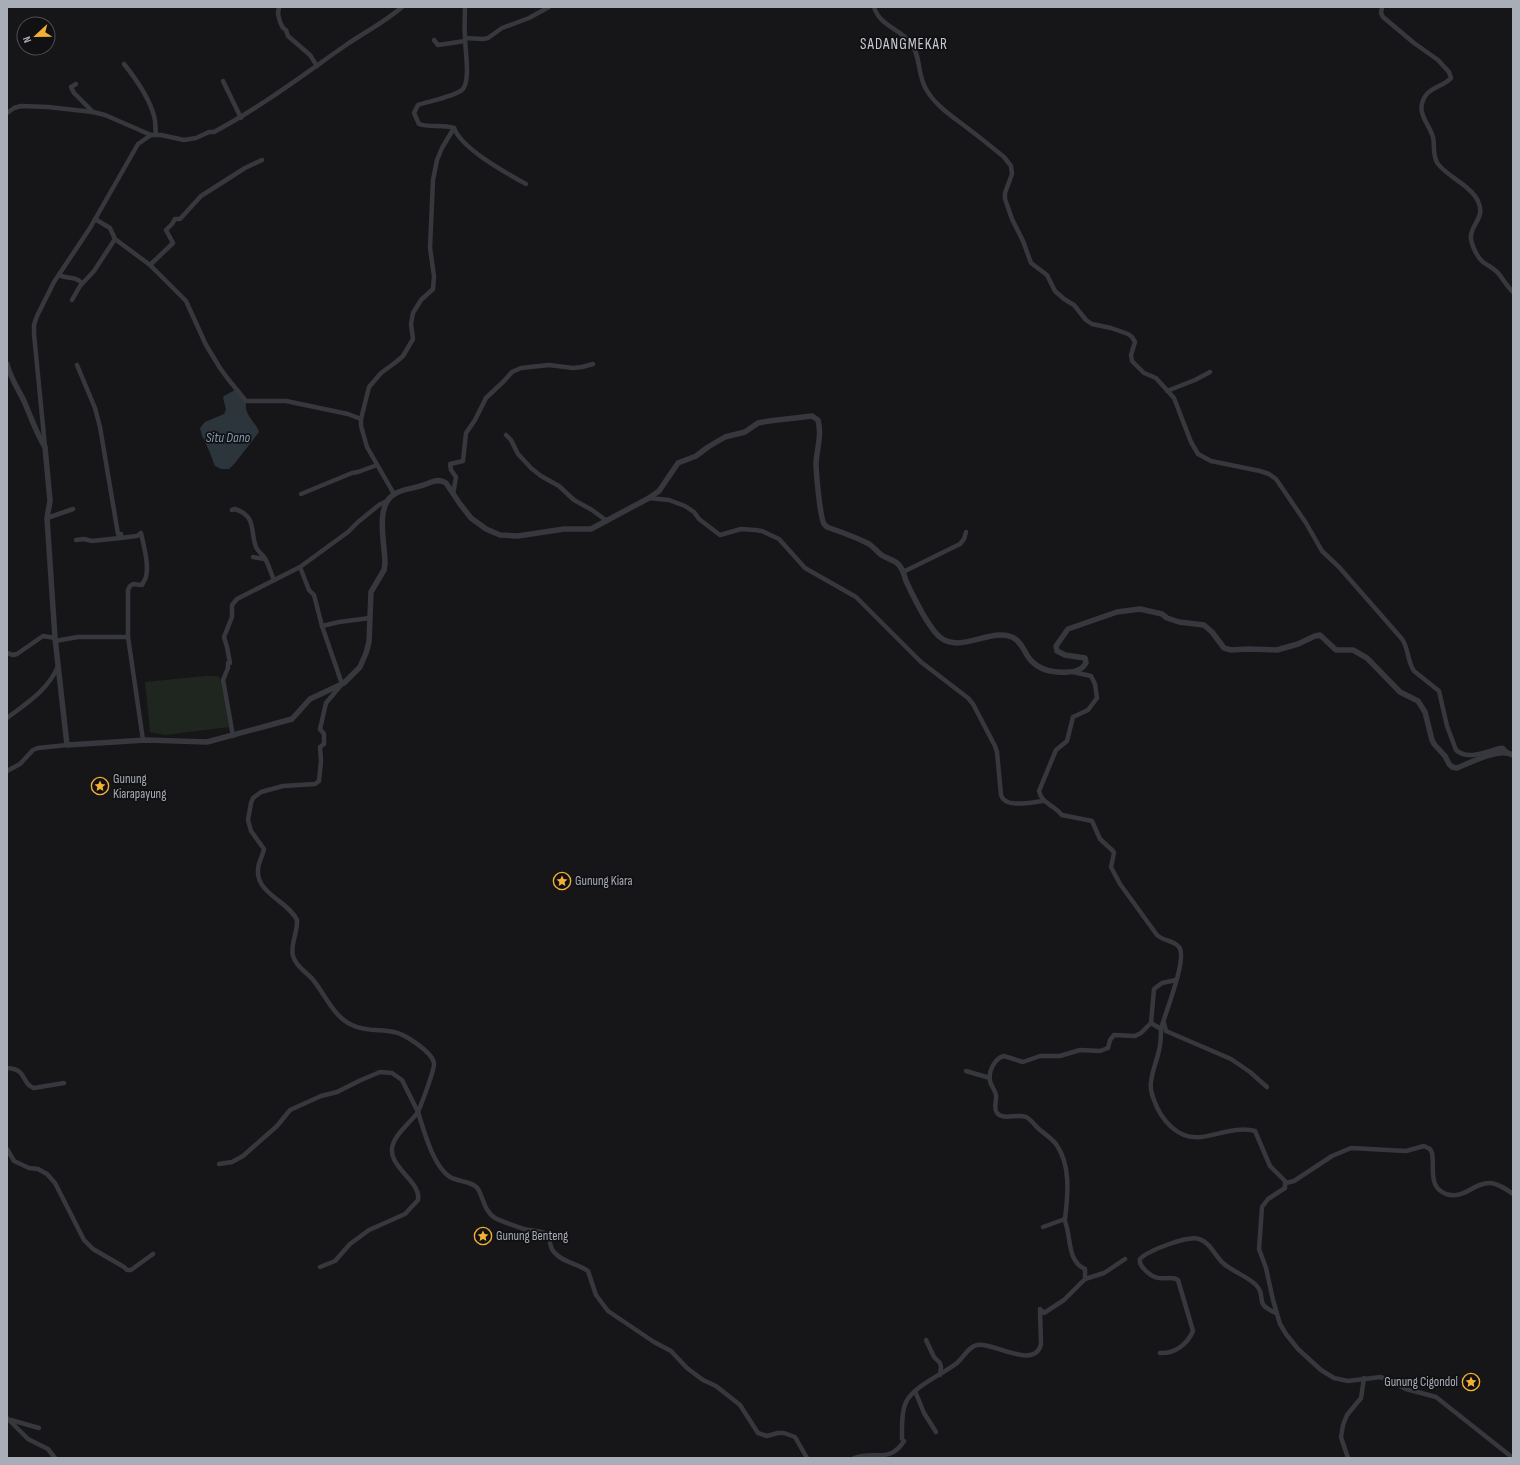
<svg xmlns="http://www.w3.org/2000/svg" width="1520" height="1465" viewBox="0 0 1520 1465" font-family="'Sofia Sans Condensed',sans-serif">
  <style>
    .green { fill: #1e261f }
    .water { fill: #2c353c }
    .lines { fill: none; stroke-linecap: round; stroke-linejoin: round }
    .minor { stroke: #37383d; stroke-width: 4.5 }
    .tertiary { stroke: #37383d; stroke-width: 5.5 }
    .labels { text-anchor: middle; dominant-baseline: central; stroke-width: 3.5; stroke-linejoin: round; paint-order: stroke }
    .poi-label { font-size: 13px; fill: #a8adb8; stroke: #111113; text-anchor: start }
    .water-label { font-size: 14px; font-style: italic; fill: #7f9bb3; stroke: #111113 }
    .quarter-label { font-size: 15px; letter-spacing: 1px; fill: #c9ccd4; stroke: #111113 }
  </style>
  <rect width="100%" height="100%" fill="#161618"/>
  <path class="green" d="M 205,676 L 218,676 L 220,678 L 229,727 L 165,735 L 150,732 L 145,682 Z"/>
  <path class="water" d="M 235,390 L 246,403 C 244,415 255,421 259,432 L 235,463 L 229,469 L 221,469 L 215,466 L 208,448 L 202,436 L 200,428 L 205,422 L 224,414 L 226,409 L 223,398 L 224,396 Z"/>
  <g class="lines">
    <g class="minor">
      <path d="M 279,7 L 278,14 L 280,22 L 283,28 L 286,30 L 288,36 L 310,55 L 317,66"/>
      <path d="M 874,7 C 879,25 900,29 911,43 C 921,56 917,74 926,89 C 936,107 955,118 970,130 C 982,139 993,148 1004,157 L 1011,166 L 1012,174 L 1005,193 L 1005,199 L 1012,219 L 1023,241 L 1031,263 L 1047,275 L 1055,291 L 1064,299 L 1074,305 L 1086,320 L 1092,324 L 1111,328 L 1128,334 L 1132,337 L 1135,342 L 1131,355 L 1132,361 L 1144,373 L 1156,378 L 1174,398 L 1191,442 L 1198,454 L 1211,461 L 1260,471 L 1269,474 L 1276,479 L 1306,523 L 1322,551 L 1339,567 L 1402,639 C 1409,649 1407,661 1414,671 L 1439,691 L 1447,726 L 1456,750 C 1468,761 1487,751 1500,748 L 1503,748 L 1507,752"/>
      <path d="M 1382,7 L 1381,13 L 1383,17 L 1414,43 L 1438,60 L 1449,72 L 1451,78 C 1444,86 1432,87 1426,95 C 1414,112 1429,123 1433,137 C 1435,146 1432,156 1438,164 C 1448,177 1471,186 1478,201 C 1485,218 1474,220 1471,235 C 1470,243 1477,257 1483,262 C 1488,266 1494,268 1498,273 C 1503,279 1507,286 1513,292"/>
      <path d="M 465,38 L 483,39 L 488,38 L 502,28 L 529,18 L 549,7"/>
      <path d="M 434,40 L 438,45 L 465,41"/>
      <path d="M 124,64 C 136,79 149,97 154,116 C 156,122 155,128 156,135"/>
      <path d="M 223,81 L 241,118"/>
      <path d="M 76,84 L 71,87 L 74,93 L 93,112"/>
      <path d="M 7,113 L 14,108 L 21,106 L 48,107 L 93,112 L 105,115 L 151,135"/>
      <path d="M 454,128 C 462,149 506,173 526,184"/>
      <path d="M 95,219 L 110,228 L 115,239 L 150,265 L 186,301 L 206,345 L 220,368 L 228,379 L 246,401 L 286,401 L 348,414 L 361,419"/>
      <path d="M 150,265 L 173,243 L 166,230 L 172,224 L 175,219 L 180,219 L 201,196 L 245,168 L 262,160"/>
      <path d="M 59,275 C 69,280 74,275 82,283"/>
      <path d="M 72,300 L 80,286 L 94,271 L 115,239"/>
      <path d="M 77,365 L 95,408 L 100,427 L 118,534 L 121,534 L 120,538 L 137,536 L 141,533 C 144,547 149,564 146,577 C 145,580 143,583 142,585 L 133,584 L 130,586 L 128,590 L 128,637 L 143,740"/>
      <path d="M 1167,391 L 1195,380 L 1210,372"/>
      <path d="M 506,435 L 511,440 L 518,454 L 531,468 L 541,476 L 559,486 L 574,500 L 592,510 L 607,521"/>
      <path d="M 45,447 L 34,334 L 34,325 L 37,316 L 54,282 L 90,228 L 138,144 L 151,135 L 161,135 L 184,140 L 196,138 L 209,132 L 214,132 C 261,107 303,75 346,45 C 365,32 385,22 402,7"/>
      <path d="M 301,494 L 352,473 L 358,472 L 377,465"/>
      <path d="M 394,494 L 367,447 L 361,426 L 361,419 L 369,387 L 381,373 L 396,362 L 403,356 L 413,339 L 411,324 L 413,313 L 421,300 L 433,289 L 434,276 L 430,248 L 433,180 L 437,160 L 442,148 L 454,128 C 442,124 430,128 419,124 L 414,113 L 418,105 C 427,102 455,96 462,90 C 471,82 465,50 465,38 C 464,28 465,17 465,7"/>
      <path d="M 453,494 L 456,477 L 451,470 L 450,464 L 463,461 L 466,433 L 475,420 L 486,398 L 504,381 L 512,372 L 521,368 L 549,365 L 573,368 L 582,367 L 593,364"/>
      <path d="M 649,498 L 669,500 L 685,506 L 694,512 L 699,519 L 720,535 L 741,529 L 755,530 L 762,531 L 779,539 L 805,568 L 856,597 L 921,662 L 968,698 L 973,704 L 995,746 L 997,752 L 1001,795 C 1005,809 1032,802 1043,801"/>
      <path d="M 232,510 L 235,509 C 257,516 250,532 256,547 C 258,552 261,553 264,557 C 268,562 271,574 274,580"/>
      <path d="M 47,518 L 73,509"/>
      <path d="M 76,540 L 84,539 L 92,541 L 120,538"/>
      <path d="M 253,557 L 265,559"/>
      <path d="M 300,567 L 309,590 L 314,595 L 322,626 L 342,684 L 326,703 L 320,729 L 324,734 L 324,744 L 320,747 L 321,761 L 319,781 L 315,784 L 283,786 L 261,792 L 253,798 L 251,803 L 248,820 L 251,831 L 264,849 C 263,856 258,862 258,870 C 256,893 289,902 297,920 C 298,932 290,944 293,956 C 296,967 308,973 314,981 C 325,995 335,1018 352,1025 C 366,1032 380,1029 394,1032 C 405,1034 432,1052 434,1063 C 435,1069 421,1105 418,1112 C 424,1131 433,1166 450,1177 C 458,1182 473,1181 478,1189 C 484,1199 484,1211 495,1218 C 503,1222 515,1226 524,1229 C 531,1231 540,1230 547,1234 C 551,1240 549,1247 554,1252 C 563,1263 577,1263 588,1271 L 596,1295 L 608,1311 L 654,1342 L 671,1351 L 687,1368 L 703,1380 L 716,1386 L 740,1405 L 758,1433 L 767,1436 L 778,1433 L 784,1433 L 795,1437 L 807,1458"/>
      <path d="M 903,572 L 960,544 L 964,539 L 966,532"/>
      <path d="M 322,626 L 339,622 L 370,618"/>
      <path d="M 55,641 L 78,637 L 128,637"/>
      <path d="M 7,653 L 13,655 L 17,654 L 43,636 L 55,638"/>
      <path d="M 7,718 C 27,703 49,689 58,666"/>
      <path d="M 233,736 L 223,680 L 228,668 L 228,663 L 230,663 L 227,647 L 224,637 L 232,617 L 232,605 L 237,599 L 300,567 L 348,532 L 358,522 L 379,505 L 387,501"/>
      <path d="M 7,771 L 20,764 L 33,750 L 38,748 L 67,745"/>
      <path d="M 1151,1023 L 1154,989 L 1162,983 L 1176,980"/>
      <path d="M 1164,1023 L 1166,1031 L 1231,1059 L 1250,1072 L 1267,1087"/>
      <path d="M 1161,1029 C 1161,1036 1161,1043 1159,1050 C 1157,1061 1152,1071 1151,1082 C 1150,1088 1152,1095 1154,1100 C 1161,1120 1178,1140 1201,1137 C 1218,1135 1237,1126 1255,1131 L 1270,1166 L 1285,1181 L 1285,1188 L 1268,1199 L 1262,1207 L 1259,1249 L 1266,1268 L 1273,1300 L 1280,1324 L 1286,1334 L 1298,1349 L 1321,1370 L 1334,1378 L 1348,1381 L 1381,1377 L 1406,1389 L 1436,1397 L 1513,1458"/>
      <path d="M 7,1068 C 28,1069 21,1084 34,1088 L 64,1083"/>
      <path d="M 966,1071 L 990,1078"/>
      <path d="M 7,1149 L 14,1161 L 29,1168 L 38,1169 L 47,1174 L 55,1183 L 84,1240 L 93,1249 L 124,1267 L 127,1270 L 131,1270 L 153,1254"/>
      <path d="M 219,1164 L 232,1162 L 243,1156 L 277,1126 L 290,1110 L 321,1096 L 337,1092 L 361,1080 L 380,1072 L 392,1073 L 402,1080 L 418,1112 C 410,1123 397,1132 393,1144 C 385,1166 422,1181 418,1200 L 405,1214 L 369,1230 L 350,1244 L 335,1261 L 320,1267"/>
      <path d="M 1286,1183 L 1294,1181 L 1332,1156 L 1351,1148 L 1406,1151 L 1424,1146 L 1430,1149 L 1432,1153 C 1434,1163 1431,1174 1435,1184 C 1437,1189 1441,1192 1446,1194 C 1464,1200 1474,1182 1491,1183 C 1499,1184 1506,1189 1513,1194"/>
      <path d="M 1043,1227 L 1065,1219"/>
      <path d="M 1085,1279 L 1104,1273 L 1125,1259"/>
      <path d="M 926,1340 L 934,1357 L 940,1363 L 941,1367 L 940,1375"/>
      <path d="M 1160,1353 C 1174,1354 1187,1345 1193,1331 L 1178,1280 C 1169,1274 1159,1285 1145,1270 C 1142,1267 1139,1264 1140,1259 C 1147,1251 1188,1235 1199,1239 C 1210,1242 1215,1256 1223,1263 C 1233,1272 1247,1276 1256,1285 C 1268,1297 1252,1303 1276,1313"/>
      <path d="M 915,1391 L 924,1413 L 936,1432"/>
      <path d="M 7,1418 L 28,1439 L 48,1449 L 55,1458"/>
      <path d="M 11,1420 L 39,1428"/>
      <path d="M 854,1458 C 873,1450 890,1464 904,1441 L 902,1439 C 902,1428 901,1412 906,1402 C 914,1386 943,1374 957,1363 C 964,1357 968,1347 977,1345 C 992,1341 1035,1371 1041,1344 L 1040,1309 L 1044,1313 L 1064,1300 L 1085,1279 L 1085,1269 C 1066,1261 1072,1235 1064,1219 L 1065,1219 C 1068,1194 1071,1165 1056,1144 C 1051,1138 1045,1134 1040,1130 C 1035,1126 1031,1119 1026,1117 C 1018,1113 1004,1121 997,1113 C 993,1108 997,1100 996,1095 C 995,1090 991,1086 990,1081 C 988,1071 995,1058 1004,1056 L 1023,1062 L 1040,1056 L 1060,1056 L 1080,1050 L 1100,1051 L 1108,1048 L 1110,1040 L 1114,1035 L 1135,1036 L 1141,1033 L 1151,1023 L 1161,1029 C 1165,1013 1188,958 1179,947 C 1173,940 1163,941 1157,935 L 1120,884 L 1111,867 L 1114,853 L 1113,851 L 1100,839 L 1092,821 L 1062,815 C 1053,804 1042,804 1039,791 L 1056,750 L 1067,741 L 1073,717 L 1088,710 L 1097,698 L 1095,684 L 1091,676 L 1073,672"/>
      <path d="M 1348,1458 L 1341,1437 L 1343,1425 L 1347,1415 L 1361,1398 L 1364,1378"/>
    </g>
    <path class="tertiary" d="M 7,364 C 10,377 18,389 24,401 C 31,417 36,433 45,447 L 50,501 L 47,518 L 55,638 L 67,745 L 146,740 L 207,742 L 292,719 L 310,699 L 344,683 L 360,667 L 366,653 L 369,642 L 371,592 L 384,570 L 385,563 C 385,545 375,507 393,495 C 401,489 411,489 420,486 C 429,484 437,477 446,483 L 460,504 L 471,518 L 486,529 L 500,535 L 518,536 L 564,529 L 591,529 L 649,498 L 659,491 L 678,463 L 696,456 L 708,447 L 725,437 L 745,432 L 758,423 L 769,421 L 812,416 L 818,420 C 822,435 817,448 816,463 C 816,472 820,517 824,524 L 827,527 C 841,532 856,537 869,544 C 874,547 878,553 883,556 C 888,559 895,560 899,565 C 903,569 904,575 906,581 C 913,596 929,629 941,638 C 962,653 990,628 1012,637 C 1021,641 1024,651 1029,658 C 1038,670 1054,673 1068,672 C 1075,672 1082,670 1086,663 L 1085,658 L 1065,655 L 1057,651 L 1056,646 L 1068,629 L 1117,612 L 1140,609 L 1162,614 L 1167,618 L 1179,622 L 1204,625 L 1212,632 L 1224,648 L 1231,650 L 1248,649 L 1277,650 L 1298,644 L 1315,636 L 1320,635 L 1336,650 L 1353,650 L 1367,658 L 1400,692 L 1418,701 L 1425,712 L 1432,740 L 1434,744 L 1445,756 L 1449,764 L 1452,767 L 1457,768 C 1470,763 1499,747 1513,755"/>
  </g>
  <defs>
    <symbol id="sight-ring" viewBox="-11 -11 22 22"><circle r="9.5" fill="#111113" stroke="#f2b134" stroke-width="1.5"/><path d="M0-6L1.8-2.2L6-1.7L2.9 1.2L3.7 5.4L0 3.3L-3.7 5.4L-2.9 1.2L-6-1.7L-1.8-2.2Z" fill="#f2b134"/></symbol>
  </defs>
  <g fill-rule="evenodd">
    <use href="#sight-ring" x="90" y="776" width="20" height="20"/>
    <use href="#sight-ring" x="552" y="871" width="20" height="20"/>
    <use href="#sight-ring" x="473" y="1226" width="20" height="20"/>
    <use href="#sight-ring" x="1461" y="1372" width="20" height="20"/>
  </g>
  <g class="labels">
    <g class="poi-label">
      <text x="113" y="779">Gunung<tspan x="113" dy="15">Kiarapayung</tspan></text>
      <text x="575" y="881">Gunung Kiara</text>
      <text x="496" y="1236">Gunung Benteng</text>
      <text x="1458" y="1382" text-anchor="end">Gunung Cigondol</text>
    </g>
    <g class="water-label">
      <text x="228" y="437">Situ Dano</text>
    </g>
    <g class="quarter-label">
      <text x="904" y="44">SADANGMEKAR</text>
    </g>
  </g>
  <rect width="1520" height="1465" fill="none" stroke="#a8adb8" stroke-width="16"/>
  <g transform="translate(36 36) rotate(248)"><circle r="19" fill="#111113" stroke="#4d4f55"/>
  <path d="M0-3L7 15L0 10L-7 15Z" fill="#f2b134"/>
  <text y="-6" font-size="11" font-weight="bold" text-anchor="middle" fill="#a8adb8">N</text>
  </g>
</svg>
